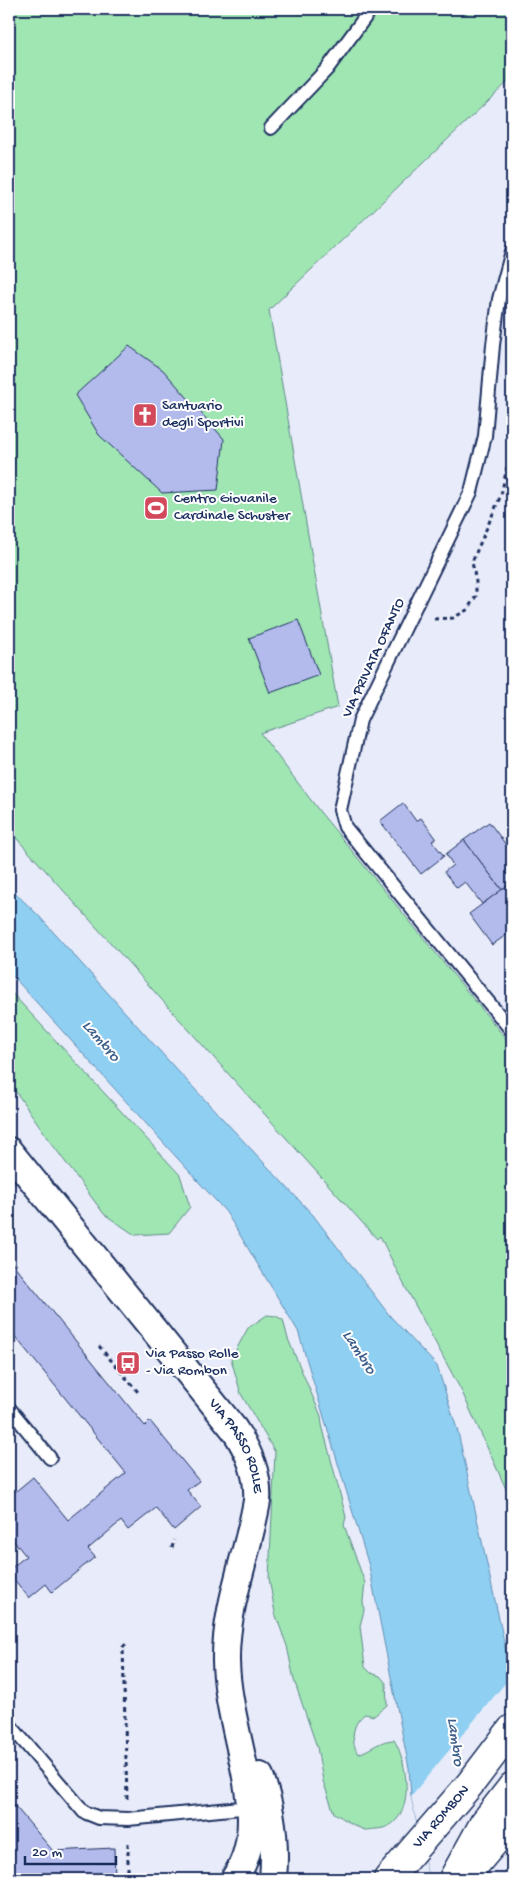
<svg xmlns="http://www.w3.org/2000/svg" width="521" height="1888" viewBox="0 0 521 1888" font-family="'Gochi Hand',sans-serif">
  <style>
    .green { fill: #a0e6b3; stroke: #5e8a88 }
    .water { fill: #8fcff1; stroke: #618fb6 }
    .pier { fill: #e8ebf9 }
    .building { fill: #b3bbec; stroke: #1b2f5e }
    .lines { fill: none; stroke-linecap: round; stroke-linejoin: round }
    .service-casing { stroke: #1b2f5e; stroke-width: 16 }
    .minor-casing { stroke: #1b2f5e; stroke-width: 30 }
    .primary-casing { stroke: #1b2f5e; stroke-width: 31 }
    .motorway-casing { stroke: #1b2f5e; stroke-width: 31 }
    .path { stroke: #1b2f5e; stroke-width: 3; stroke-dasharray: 4 4; stroke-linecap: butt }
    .service { stroke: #fff; stroke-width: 12 }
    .minor { stroke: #fff; stroke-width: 26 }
    .primary { stroke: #fff; stroke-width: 28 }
    .motorway { stroke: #fff; stroke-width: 28 }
    .labels { text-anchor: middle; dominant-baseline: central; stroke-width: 4; stroke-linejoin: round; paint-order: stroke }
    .poi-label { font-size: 15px; fill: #1b2f5e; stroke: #fff; text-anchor: start }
    .street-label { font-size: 15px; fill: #1b2f5e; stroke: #fff }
    .water-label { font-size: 16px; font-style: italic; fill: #3e5f8a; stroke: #fff }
  </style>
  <rect width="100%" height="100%" fill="#e8ebf9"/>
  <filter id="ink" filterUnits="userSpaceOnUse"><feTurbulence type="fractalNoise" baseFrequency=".02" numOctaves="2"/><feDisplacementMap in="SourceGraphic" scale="10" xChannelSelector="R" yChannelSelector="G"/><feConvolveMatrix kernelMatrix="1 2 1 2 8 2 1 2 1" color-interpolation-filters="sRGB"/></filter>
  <g filter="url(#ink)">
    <g class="green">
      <path d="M 9,9 L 512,9 L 512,78 L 269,310 L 338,707 L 260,733 L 320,812 L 512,1046 L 512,1502 L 462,1392 L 399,1275 L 380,1236 L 377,1239 L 9,830 Z"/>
      <path d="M 9,990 L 180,1175 L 190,1207 L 169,1233 L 135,1235 L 104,1214 L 55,1148 L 9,1082 Z"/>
      <path d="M 267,1315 L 276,1316 L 283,1320 L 288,1339 L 321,1416 L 322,1425 L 346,1517 L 344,1525 L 365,1583 L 363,1601 L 364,1610 L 360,1626 L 365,1667 L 371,1673 L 380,1676 L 386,1683 L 387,1705 L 374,1716 L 365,1714 C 352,1723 350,1740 358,1754 C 371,1750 380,1740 394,1740 C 409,1764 417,1827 376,1829 C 373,1829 368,1830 365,1830 C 355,1827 343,1818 334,1813 L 323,1781 L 317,1747 L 294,1680 L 287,1646 L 275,1613 L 269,1578 L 275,1452 L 241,1394 L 231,1359 L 248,1328 Z"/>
    </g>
    <path class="water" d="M 9,887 L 38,915 L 175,1068 L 313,1215 L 390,1316 L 437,1366 L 458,1432 L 512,1678 L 512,1879 L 429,1879 L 411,1796 L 409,1768 L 369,1566 L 298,1331 L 226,1212 L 9,972 Z"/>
    <path class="pier" d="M 512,1675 L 512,1869 L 503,1879 L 429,1879 L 411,1796 Z"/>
    <g class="building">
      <path d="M 129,346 L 163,370 L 224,439 L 218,490 L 162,493 L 99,435 L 75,395 Z"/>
      <path d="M 298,620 L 319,675 L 270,693 L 249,638 Z"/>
      <path d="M 403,803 L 416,821 L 421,818 L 436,838 L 432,841 L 444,856 L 421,874 L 380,821 Z"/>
      <path d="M 489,822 L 512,853 L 512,882 L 502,890 L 464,840 Z"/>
      <path d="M 464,840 L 502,890 L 482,904 L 465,882 L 457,888 L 444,872 L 453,865 L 446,854 Z"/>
      <path d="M 512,882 L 512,931 L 492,945 L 469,914 Z"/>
      <path d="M 9,1259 L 145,1426 L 150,1421 L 199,1481 L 187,1490 L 201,1507 L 174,1530 L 156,1508 L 128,1530 L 121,1521 L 88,1549 L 95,1557 L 52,1592 L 46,1584 L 29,1598 L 9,1573 L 9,1570 L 26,1556 L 9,1535 L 9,1497 L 33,1477 L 68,1520 L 126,1473 L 9,1329 Z"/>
      <path d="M 9,1799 L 53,1851 L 114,1848 L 115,1879 L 9,1879 Z"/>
    </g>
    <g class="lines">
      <defs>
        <g id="service">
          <path d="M 271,128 L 327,69 L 371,9"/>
          <path d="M 512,251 L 499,299 L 493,345 L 485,436 L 471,492 L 360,720 L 340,810 L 345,827 L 512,1031"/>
          <path d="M 9,1408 L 50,1458"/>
          <path d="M 9,1724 L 84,1812 L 99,1818 L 128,1819 L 251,1807"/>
        </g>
        <g id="minor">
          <path id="s1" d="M 9,1151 L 234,1429 C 249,1451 259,1474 257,1501 C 248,1554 225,1607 226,1661 C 227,1712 249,1767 251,1818 C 251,1841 247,1860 234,1879"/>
          <path d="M 260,1776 C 272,1809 276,1845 273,1879"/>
        </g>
        <g id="primary">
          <path id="s2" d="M 388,1879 L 470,1784 L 512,1729"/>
          <path d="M 463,1879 L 512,1821"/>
        </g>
        <path id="motorway" d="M 453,1879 L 484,1823 L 512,1787"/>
      </defs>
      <use href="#service" class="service-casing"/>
      <use href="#minor" class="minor-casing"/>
      <use href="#primary" class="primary-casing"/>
      <use href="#motorway" class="motorway-casing"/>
      <g class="path">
        <path d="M 434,619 L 453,618 L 467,610 L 476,596 L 476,582 L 472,562 L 501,495 L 512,444"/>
        <path d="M 99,1346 L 138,1392"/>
        <path d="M 172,1548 L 174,1540"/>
        <path d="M 127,1799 L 123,1647 L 128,1642"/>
        <path d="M 128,1879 L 128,1840"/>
      </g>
      <use href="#service" class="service"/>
      <use href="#minor" class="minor"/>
      <use href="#primary" class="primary"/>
      <use href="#motorway" class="motorway"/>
    </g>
  </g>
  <defs>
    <symbol id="church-square" viewBox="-11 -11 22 22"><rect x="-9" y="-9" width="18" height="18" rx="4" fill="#d1495b" stroke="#fff"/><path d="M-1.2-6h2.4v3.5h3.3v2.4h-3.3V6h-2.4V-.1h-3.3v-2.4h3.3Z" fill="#fff"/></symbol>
    <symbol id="stadium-square" viewBox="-11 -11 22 22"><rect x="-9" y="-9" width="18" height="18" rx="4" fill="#d1495b" stroke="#fff"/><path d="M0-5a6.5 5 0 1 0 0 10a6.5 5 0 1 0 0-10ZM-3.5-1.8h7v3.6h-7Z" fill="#fff"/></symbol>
    <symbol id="bus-square" viewBox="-11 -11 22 22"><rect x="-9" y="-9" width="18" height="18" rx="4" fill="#d1495b" stroke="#fff"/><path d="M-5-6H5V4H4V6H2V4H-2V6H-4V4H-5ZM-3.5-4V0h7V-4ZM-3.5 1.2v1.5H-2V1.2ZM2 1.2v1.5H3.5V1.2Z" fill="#fff"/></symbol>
  </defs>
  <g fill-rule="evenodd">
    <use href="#church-square" x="131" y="401" width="28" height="28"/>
    <use href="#stadium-square" x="142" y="494" width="28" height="28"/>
    <use href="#bus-square" x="114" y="1349" width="28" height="28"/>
  </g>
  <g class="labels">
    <g class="poi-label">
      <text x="162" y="406">Santuario<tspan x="162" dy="17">degli Sportivi</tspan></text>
      <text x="174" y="499">Centro Giovanile<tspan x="174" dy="17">Cardinale Schuster</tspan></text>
      <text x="146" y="1354">Via Passo Rolle<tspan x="146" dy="17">- Via Rombon</tspan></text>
    </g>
    <g class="street-label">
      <text transform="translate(374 658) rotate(-65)">VIA PRIVATA OFANTO</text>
      <text stroke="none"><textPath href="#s1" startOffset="374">VIA PASSO ROLLE</textPath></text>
      <text stroke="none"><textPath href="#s2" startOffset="82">VIA ROMBON</textPath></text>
    </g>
    <g class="water-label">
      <text transform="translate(100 1042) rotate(49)">Lambro</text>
      <text transform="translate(358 1353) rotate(57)">Lambro</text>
      <text transform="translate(454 1742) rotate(82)">Lambro</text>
    </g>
  </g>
  <rect width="521" height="1888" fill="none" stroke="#fff" stroke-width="30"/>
  <rect x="15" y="15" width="491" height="1858" fill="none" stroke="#1b2f5e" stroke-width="2" filter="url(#ink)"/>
  <path d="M25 1856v8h91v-8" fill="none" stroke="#1b2f5e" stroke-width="2.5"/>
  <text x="32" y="1856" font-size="15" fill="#1b2f5e" stroke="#ffffff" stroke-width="4" paint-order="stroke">20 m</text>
</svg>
